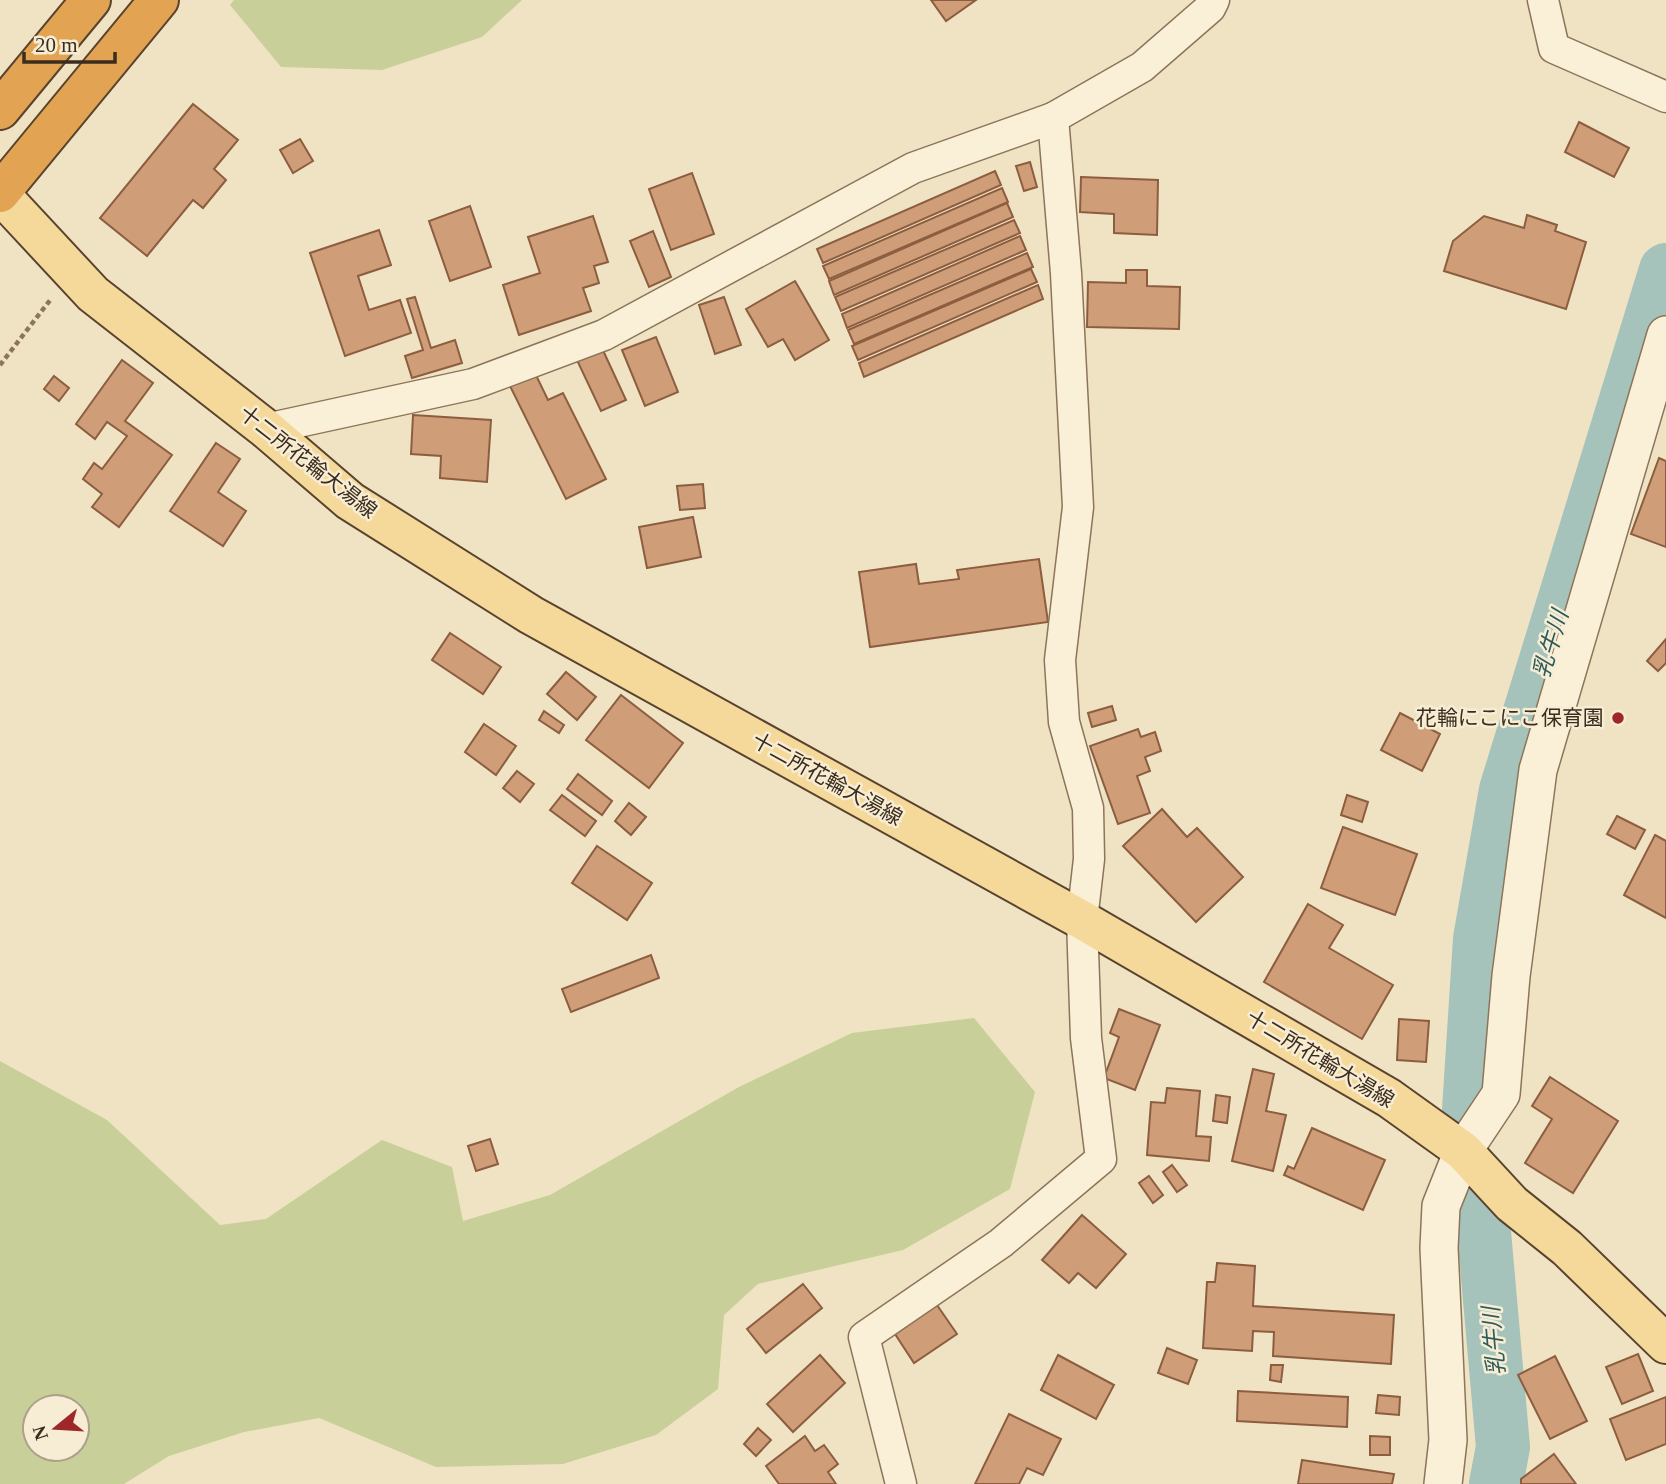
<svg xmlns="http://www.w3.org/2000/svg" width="1666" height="1484" viewBox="0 0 1666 1484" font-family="'Times New Roman','Noto Sans JP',serif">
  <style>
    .green { fill: #c8cf98; fill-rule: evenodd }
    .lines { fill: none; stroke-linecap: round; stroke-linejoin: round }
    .river { stroke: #a6c3bb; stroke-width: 54 }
    .building { fill: #cf9e79; stroke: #8c5e3f; stroke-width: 2 }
    .minor-casing { stroke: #8c755a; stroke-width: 33 }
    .tertiary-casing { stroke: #8c755a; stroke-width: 40 }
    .primary-casing { stroke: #59432e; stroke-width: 42 }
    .motorway-casing { stroke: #59432e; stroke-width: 42 }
    .path { stroke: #8c755a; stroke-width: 4.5; stroke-dasharray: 5 3.5; stroke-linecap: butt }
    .minor { stroke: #faf0d8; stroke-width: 30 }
    .tertiary { stroke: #faf0d8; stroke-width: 37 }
    .primary { stroke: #f4d99b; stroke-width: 38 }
    .motorway { stroke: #e2a453; stroke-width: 38 }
    .poi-dot { fill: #9d2827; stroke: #f7edd4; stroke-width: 2.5 }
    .labels { text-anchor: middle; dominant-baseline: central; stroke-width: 5; stroke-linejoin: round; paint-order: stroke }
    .street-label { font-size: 21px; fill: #3b2c1e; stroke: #f7edd4 }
    .poi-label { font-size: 21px; fill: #3b2c1e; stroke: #f7edd4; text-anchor: end }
    .water-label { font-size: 23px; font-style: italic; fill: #2d5b59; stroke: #f7edd4 }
  </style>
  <rect width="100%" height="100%" fill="#f0e3c4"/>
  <g class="green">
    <path d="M 234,0 L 522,0 L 482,37 L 382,70 L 281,67 L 230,5 Z"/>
    <path d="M 974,1018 L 1035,1092 L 1010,1189 L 903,1250 L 758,1284 L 724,1315 L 718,1389 L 656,1435 L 563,1464 L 436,1467 L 319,1418 L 244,1432 L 169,1456 L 124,1484 L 0,1484 L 0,1061 L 107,1120 L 220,1225 L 266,1219 L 382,1140 L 452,1167 L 463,1221 L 550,1195 L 739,1087 L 852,1033 ZM 77,1407 L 77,1449 L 35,1449 L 35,1407 Z"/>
  </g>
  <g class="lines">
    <g class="river">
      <path d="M 1469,1110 L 1480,939 L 1506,790 L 1666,270"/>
      <path d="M 1481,1198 L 1503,1447 L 1496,1484"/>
    </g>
  </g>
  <g class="building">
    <path d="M 931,0 L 976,0 L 946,21 Z"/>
    <path d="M 193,104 L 238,140 L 214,169 L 226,180 L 203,208 L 193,200 L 147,256 L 100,218 Z"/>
    <path d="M 1579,122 L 1629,148 L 1614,177 L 1565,152 Z"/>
    <path d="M 300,139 L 313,161 L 293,173 L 280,150 Z"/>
    <path d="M 1030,162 L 1037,187 L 1024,191 L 1016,166 Z"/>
    <path d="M 995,171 L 1001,185 L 823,263 L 817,249 Z"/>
    <path d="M 692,173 L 714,234 L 671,250 L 649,189 Z"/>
    <path d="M 1081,177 L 1158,180 L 1157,235 L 1114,233 L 1114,214 L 1080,212 Z"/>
    <path d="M 1002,188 L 1008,202 L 829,279 L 823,266 Z"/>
    <path d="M 1007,203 L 1013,217 L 834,295 L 829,281 Z"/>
    <path d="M 470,206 L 491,267 L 450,281 L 429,221 Z"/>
    <path d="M 1527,215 L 1557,225 L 1555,231 L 1586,242 L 1566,309 L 1444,271 L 1453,241 L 1484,216 L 1524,228 Z"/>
    <path d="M 593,216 L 608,262 L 594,266 L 599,283 L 583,288 L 591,311 L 519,335 L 503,285 L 540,273 L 528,237 Z"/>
    <path d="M 1014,220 L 1020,233 L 841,311 L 835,297 Z"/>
    <path d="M 379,230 L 391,265 L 358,276 L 369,310 L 400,300 L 411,333 L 345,356 L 310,253 Z"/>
    <path d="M 653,231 L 671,277 L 649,287 L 630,241 Z"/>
    <path d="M 1020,236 L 1026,250 L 847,328 L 842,314 Z"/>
    <path d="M 1027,253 L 1033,267 L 854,344 L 848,330 Z"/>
    <path d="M 1031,269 L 1037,282 L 858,360 L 852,346 Z"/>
    <path d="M 1126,270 L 1147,270 L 1147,286 L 1180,287 L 1179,329 L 1087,327 L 1088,282 L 1126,283 Z"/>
    <path d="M 795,281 L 829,340 L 795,360 L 783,339 L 768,347 L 746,309 Z"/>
    <path d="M 1038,285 L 1043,299 L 864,377 L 859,363 Z"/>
    <path d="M 415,297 L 431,348 L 455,340 L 462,363 L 412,378 L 405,356 L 423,350 L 407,299 Z"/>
    <path d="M 724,297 L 741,345 L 715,354 L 699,305 Z"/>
    <path d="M 656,337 L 678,392 L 645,406 L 622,350 Z"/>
    <path d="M 601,346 L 626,400 L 601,411 L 576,358 Z"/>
    <path d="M 122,360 L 153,383 L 125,421 L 172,455 L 119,527 L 92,507 L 102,494 L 83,479 L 94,463 L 102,469 L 127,436 L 107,422 L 95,439 L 76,424 Z"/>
    <path d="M 533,369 L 548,400 L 563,393 L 606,479 L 566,499 L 508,382 Z"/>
    <path d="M 54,376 L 69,388 L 59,401 L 44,389 Z"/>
    <path d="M 413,415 L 491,420 L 487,482 L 440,478 L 441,456 L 411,454 Z"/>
    <path d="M 216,443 L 240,459 L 218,492 L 246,511 L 223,546 L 170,511 Z"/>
    <path d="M 1659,458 L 1666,461 L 1666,547 L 1631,534 Z"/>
    <path d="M 703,484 L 705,508 L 680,510 L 677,486 Z"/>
    <path d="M 693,517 L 701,557 L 647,568 L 639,527 Z"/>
    <path d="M 1039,559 L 1048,622 L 870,647 L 859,572 L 916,564 L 919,584 L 959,579 L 957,570 Z"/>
    <path d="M 450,633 L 501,667 L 483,694 L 432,660 Z"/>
    <path d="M 1666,639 L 1666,663 L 1658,671 L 1647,661 Z"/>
    <path d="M 566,672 L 596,697 L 577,720 L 547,694 Z"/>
    <path d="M 621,695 L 683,743 L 649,788 L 586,740 Z"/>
    <path d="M 1112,706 L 1116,720 L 1092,727 L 1088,713 Z"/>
    <path d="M 544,711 L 564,725 L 559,733 L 539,720 Z"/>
    <path d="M 1400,713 L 1440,734 L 1422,771 L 1381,750 Z"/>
    <path d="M 484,724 L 516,746 L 496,775 L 465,752 Z"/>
    <path d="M 1138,729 L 1141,737 L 1155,732 L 1161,751 L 1145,757 L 1150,771 L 1137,776 L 1150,813 L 1118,824 L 1090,746 Z"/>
    <path d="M 517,771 L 534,784 L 520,802 L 503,788 Z"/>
    <path d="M 578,774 L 612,801 L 602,815 L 567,789 Z"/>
    <path d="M 562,795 L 596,821 L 585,836 L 550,810 Z"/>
    <path d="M 1347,795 L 1368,802 L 1362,822 L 1341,815 Z"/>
    <path d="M 629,803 L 646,817 L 631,835 L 615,821 Z"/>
    <path d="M 1162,809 L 1187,837 L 1197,828 L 1243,877 L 1196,922 L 1123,846 Z"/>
    <path d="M 1617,816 L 1645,830 L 1635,849 L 1607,834 Z"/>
    <path d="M 1343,827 L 1417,854 L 1395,915 L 1321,888 Z"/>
    <path d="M 1655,835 L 1666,841 L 1666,918 L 1624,895 Z"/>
    <path d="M 597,846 L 652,883 L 627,920 L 572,883 Z"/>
    <path d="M 1308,904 L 1343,925 L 1329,948 L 1393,985 L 1362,1039 L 1264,982 Z"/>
    <path d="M 651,955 L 659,978 L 571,1012 L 562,989 Z"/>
    <path d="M 1119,1009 L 1160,1025 L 1135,1090 L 1104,1078 L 1119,1037 L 1110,1033 Z"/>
    <path d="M 1399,1019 L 1429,1021 L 1426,1062 L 1397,1060 Z"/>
    <path d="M 1253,1069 L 1274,1074 L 1266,1111 L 1286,1115 L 1273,1171 L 1232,1161 Z"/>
    <path d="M 1550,1077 L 1618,1121 L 1573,1193 L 1525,1163 L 1552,1119 L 1532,1106 Z"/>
    <path d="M 1167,1088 L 1200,1091 L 1196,1136 L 1211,1137 L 1209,1161 L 1147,1155 L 1151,1102 L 1165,1103 Z"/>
    <path d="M 1216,1095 L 1230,1097 L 1227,1123 L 1213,1121 Z"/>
    <path d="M 1312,1128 L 1385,1160 L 1363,1210 L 1284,1175 L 1288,1166 L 1294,1169 Z"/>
    <path d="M 490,1139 L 498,1164 L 476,1171 L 468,1146 Z"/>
    <path d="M 1172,1165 L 1187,1185 L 1177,1192 L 1163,1172 Z"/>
    <path d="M 1149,1176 L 1163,1195 L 1153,1203 L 1139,1183 Z"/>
    <path d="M 1082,1215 L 1126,1254 L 1096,1288 L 1078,1273 L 1069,1283 L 1042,1260 Z"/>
    <path d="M 1217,1263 L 1255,1266 L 1253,1306 L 1394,1315 L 1391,1364 L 1273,1356 L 1274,1332 L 1253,1331 L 1252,1351 L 1203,1348 L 1207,1282 L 1215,1282 Z"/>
    <path d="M 803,1284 L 822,1308 L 766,1353 L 747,1329 Z"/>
    <path d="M 937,1305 L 957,1334 L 914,1363 L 895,1334 Z"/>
    <path d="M 1167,1348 L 1197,1360 L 1188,1384 L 1158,1373 Z"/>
    <path d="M 1638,1354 L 1653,1391 L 1622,1404 L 1606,1367 Z"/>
    <path d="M 820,1355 L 845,1383 L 793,1432 L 767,1404 Z"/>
    <path d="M 1058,1355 L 1114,1385 L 1096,1419 L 1041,1390 Z"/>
    <path d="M 1555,1356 L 1587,1421 L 1550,1439 L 1518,1375 Z"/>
    <path d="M 1271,1365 L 1283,1365 L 1281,1382 L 1270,1380 Z"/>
    <path d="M 1238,1391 L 1348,1397 L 1347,1427 L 1237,1421 Z"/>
    <path d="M 1378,1395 L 1400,1397 L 1399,1415 L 1376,1413 Z"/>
    <path d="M 1666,1397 L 1666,1444 L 1626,1460 L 1610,1419 Z"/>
    <path d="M 1009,1414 L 1061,1439 L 1043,1475 L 1027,1468 L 1019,1484 L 975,1484 Z"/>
    <path d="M 758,1428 L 771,1440 L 756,1456 L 744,1444 Z"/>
    <path d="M 805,1436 L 815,1451 L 824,1445 L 838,1464 L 828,1472 L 836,1484 L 779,1484 L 766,1466 Z"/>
    <path d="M 1370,1436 L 1390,1437 L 1390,1455 L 1370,1455 Z"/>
    <path d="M 1554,1454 L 1576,1484 L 1521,1484 L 1521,1479 Z"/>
    <path d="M 1302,1460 L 1394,1474 L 1392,1484 L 1298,1484 Z"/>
  </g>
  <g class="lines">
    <defs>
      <g id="minor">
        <path d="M 1543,0 L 1554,48 L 1666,97"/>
        <path d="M 266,429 L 473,384 L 604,335 L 913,168 L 1053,118 L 1142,67 L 1210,8 L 1214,0"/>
        <path d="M 901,1484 L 864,1337 L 1001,1243 L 1101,1159 L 1086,1038 L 1082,920 L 1089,859 L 1088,808 L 1064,722 L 1060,660 L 1078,507 L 1066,273 L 1053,118"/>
      </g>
      <path id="tertiary" d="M 1443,1484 L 1448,1440 L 1439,1248 L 1441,1206 L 1463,1151 L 1501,1094 L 1511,976 L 1538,770 L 1666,335"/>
      <path id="primary" d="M 0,194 L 93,294 L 266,429 L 350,501 L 531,615 L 1082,920 L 1389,1098 L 1463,1151 L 1512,1204 L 1567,1248 L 1666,1344"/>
      <g id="motorway">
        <path d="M 0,110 L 91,0"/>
        <path d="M 0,193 L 159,0"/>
      </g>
    </defs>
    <use href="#minor" class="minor-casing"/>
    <use href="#tertiary" class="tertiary-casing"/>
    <use href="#primary" class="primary-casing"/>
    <use href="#motorway" class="motorway-casing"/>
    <path class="path" d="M 0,365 L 51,299"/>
    <use href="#minor" class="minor"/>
    <use href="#tertiary" class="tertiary"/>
    <use href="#primary" class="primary"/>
    <use href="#motorway" class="motorway"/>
  </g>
  <circle class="poi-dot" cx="1618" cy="718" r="7"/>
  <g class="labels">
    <g class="street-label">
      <text transform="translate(308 462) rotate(38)">十二所花輪大湯線</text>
      <text transform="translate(827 779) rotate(29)">十二所花輪大湯線</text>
      <text transform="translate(1320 1059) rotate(31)">十二所花輪大湯線</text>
    </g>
    <g class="poi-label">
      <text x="1604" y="718">花輪にこにこ保育園</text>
    </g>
    <g class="water-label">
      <text transform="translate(1551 644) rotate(-73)">乳牛川</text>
      <text transform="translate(1494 1341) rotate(-95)">乳牛川</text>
    </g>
  </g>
  <g transform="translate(56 1428) rotate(252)"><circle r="33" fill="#f7edd4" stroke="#aca08b" stroke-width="2"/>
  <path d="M0-5L12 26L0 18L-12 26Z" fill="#9d2827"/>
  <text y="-10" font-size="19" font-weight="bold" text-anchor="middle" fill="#3b2c1e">N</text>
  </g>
  <path d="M24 52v10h91v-10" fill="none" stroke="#3b2c1e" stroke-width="3.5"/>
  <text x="35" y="52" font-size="21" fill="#3b2c1e" stroke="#f7edd4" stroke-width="5" paint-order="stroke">20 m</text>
</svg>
